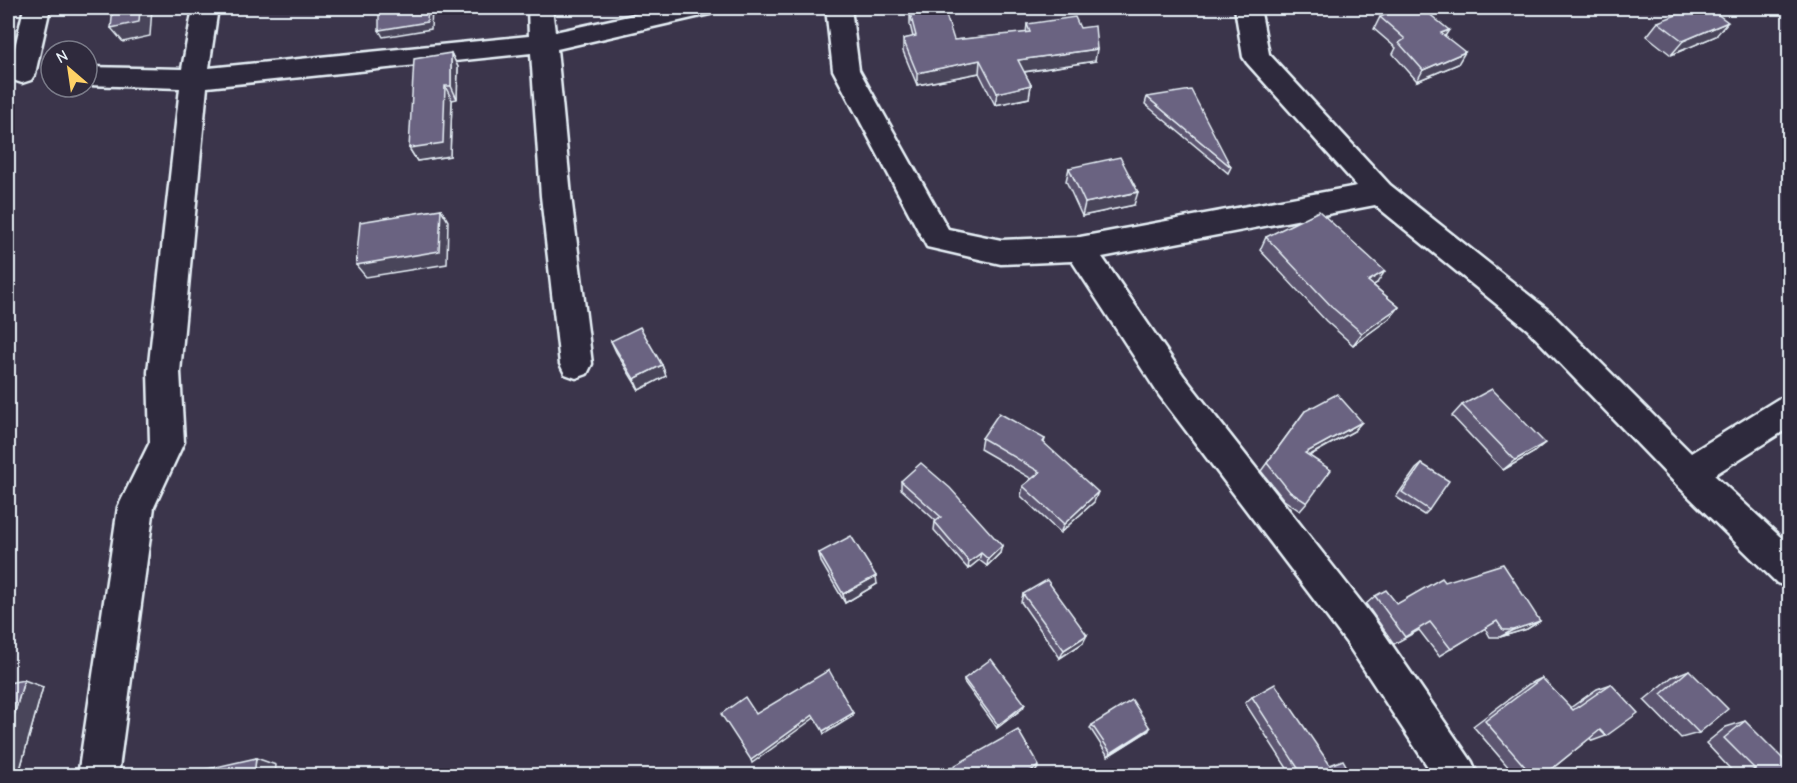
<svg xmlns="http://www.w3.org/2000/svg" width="1797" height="783" viewBox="0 0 1797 783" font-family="'Comic Neue',sans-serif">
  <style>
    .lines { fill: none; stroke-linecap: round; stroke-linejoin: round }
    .minor-casing { stroke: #e8f1f8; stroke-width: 5 }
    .minor { fill: #2f2a3d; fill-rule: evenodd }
    .wall { fill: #5b556f; stroke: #e8f1f8; stroke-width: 1.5 }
    .shaded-wall { fill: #4a455a; stroke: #e8f1f8; stroke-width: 1.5 }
    .building { fill: #6a6381; stroke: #e8f1f8; stroke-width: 1.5 }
  </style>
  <rect width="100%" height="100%" fill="#3b354b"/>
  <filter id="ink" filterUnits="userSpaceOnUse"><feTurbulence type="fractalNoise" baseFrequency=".0167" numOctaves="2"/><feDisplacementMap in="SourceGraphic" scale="12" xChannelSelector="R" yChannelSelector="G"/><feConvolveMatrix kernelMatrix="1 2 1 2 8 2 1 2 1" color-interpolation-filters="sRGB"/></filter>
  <g filter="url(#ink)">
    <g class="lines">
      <defs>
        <g id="minor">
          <path d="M 24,8 L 50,8 L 35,74 L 31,80 L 22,83 L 13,80 L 9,74 Z"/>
          <path d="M 193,8 L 218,8 L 209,68 L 529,36 L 528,8 L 552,8 L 555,32 L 666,8 L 714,8 L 710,14 L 701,16 L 557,49 L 571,196 L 592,364 L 587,374 L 576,378 L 565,374 L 560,364 L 541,196 L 531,53 L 207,87 L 180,372 L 184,442 L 154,507 L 118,776 L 78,776 L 118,507 L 150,442 L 148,372 L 180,88 L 87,85 L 87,67 L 182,69 Z"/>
          <path d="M 826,8 L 851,8 L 859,70 L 948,229 L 1001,240 L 1080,237 L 1357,186 L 1247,63 L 1243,57 L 1235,8 L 1260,8 L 1269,54 L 1390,185 L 1549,311 L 1691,453 L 1778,399 L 1790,395 L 1790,427 L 1714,475 L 1790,546 L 1790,588 L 1777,583 L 1676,484 L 1527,329 L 1375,205 L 1102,257 L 1183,375 L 1372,616 L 1472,762 L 1478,776 L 1434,776 L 1346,642 L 1159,395 L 1072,261 L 1001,264 L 927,247 L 833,70 Z"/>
        </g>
      </defs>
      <use href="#minor" class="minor-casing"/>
      <use href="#minor" class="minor"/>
    </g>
    <g class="wall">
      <path d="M 439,8 L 487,8 L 487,9 L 443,15 Z"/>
      <path d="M 910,13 L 954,40 L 1026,33 L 1027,24 L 1095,61 L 1024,72 L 1031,85 L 1029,98 L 995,105 L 979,73 L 917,85 L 903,51 L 903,39 L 913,37 L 910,25 Z"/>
      <path d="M 1380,17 L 1445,36 L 1458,64 L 1417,81 L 1393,54 L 1396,48 L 1374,29 Z"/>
      <path d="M 1658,22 L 1716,36 L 1671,55 L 1647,36 Z"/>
      <path d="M 451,53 L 458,67 L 457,99 L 452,100 L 450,156 L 417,161 L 409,148 Z"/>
      <path d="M 1147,97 L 1231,167 L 1228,173 L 1145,104 Z"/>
      <path d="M 1069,168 L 1134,205 L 1082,216 L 1066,181 Z"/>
      <path d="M 1266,237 L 1377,283 L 1373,285 L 1399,307 L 1390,318 L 1353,345 L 1326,321 L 1260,250 Z"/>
      <path d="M 611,341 L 662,365 L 666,376 L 639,390 L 616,352 Z"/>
      <path d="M 1462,405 L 1533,453 L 1503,470 L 1452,416 Z"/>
      <path d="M 1305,411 L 1354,431 L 1309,456 L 1307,503 L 1300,511 L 1284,500 L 1261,471 Z"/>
      <path d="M 982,438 L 1045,439 L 1044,443 L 1094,502 L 1060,533 L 1021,496 L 1023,486 L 1032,479 L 980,449 Z"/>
      <path d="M 1422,464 L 1429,510 L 1424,515 L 1396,497 L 1416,469 Z"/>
      <path d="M 901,481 L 1000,553 L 987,566 L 979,560 L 968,569 L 934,530 L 935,522 L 936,521 L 901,489 Z"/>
      <path d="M 819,553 L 877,584 L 845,603 L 821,562 Z"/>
      <path d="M 1445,582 L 1540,621 L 1527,629 L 1500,637 L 1490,637 L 1485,628 L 1439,656 L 1419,630 L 1394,644 L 1366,604 L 1375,596 L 1397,604 Z"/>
      <path d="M 1023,594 L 1083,643 L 1060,658 L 1021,602 Z"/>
      <path d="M 1689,670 L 1699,733 L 1681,738 L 1644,700 L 1672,677 Z"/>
      <path d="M 1542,678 L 1570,708 L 1597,689 L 1611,684 L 1606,736 L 1592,741 L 1590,738 L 1543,776 L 1516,776 L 1473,726 L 1529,684 Z"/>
      <path d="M 964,679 L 1023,708 L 997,728 L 964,682 Z"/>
      <path d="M 8,683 L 43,687 L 19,773 L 8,775 Z"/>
      <path d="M 1252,697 L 1330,765 L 1352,776 L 1292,776 L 1245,703 Z"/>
      <path d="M 1745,721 L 1790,776 L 1732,776 L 1735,774 L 1706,743 L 1726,727 Z"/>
      <path d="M 1092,725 L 1148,731 L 1108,756 L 1090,728 Z"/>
    </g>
    <g class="shaded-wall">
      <path d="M 140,8 L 152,8 L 150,36 L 123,42 L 111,28 Z"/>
      <path d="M 428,8 L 432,8 L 431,29 L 383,37 L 379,30 Z"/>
      <path d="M 1728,22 L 1716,36 L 1671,55 L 1683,41 Z"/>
      <path d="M 1449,30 L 1442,41 L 1441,33 Z"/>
      <path d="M 1097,49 L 1095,61 L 1016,73 L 1018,60 Z"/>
      <path d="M 1465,52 L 1458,64 L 1417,81 L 1423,70 Z"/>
      <path d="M 451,53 L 458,67 L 457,99 L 451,86 Z"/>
      <path d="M 980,60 L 979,73 L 917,85 L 917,73 Z"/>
      <path d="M 1031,85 L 1029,98 L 995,105 L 997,93 Z"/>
      <path d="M 445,86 L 452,100 L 450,156 L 417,161 L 409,148 Z"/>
      <path d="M 1138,192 L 1134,205 L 1082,216 L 1085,203 Z"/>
      <path d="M 441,209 L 448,221 L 447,264 L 366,277 L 356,265 Z"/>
      <path d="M 1385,271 L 1377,283 L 1360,293 L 1368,281 Z"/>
      <path d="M 1399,307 L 1390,318 L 1353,345 L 1362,333 Z"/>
      <path d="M 662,365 L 666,376 L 639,390 L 634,379 Z"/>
      <path d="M 1362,422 L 1354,431 L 1299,461 L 1305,453 Z"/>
      <path d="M 1545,443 L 1533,453 L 1503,470 L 1515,460 Z"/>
      <path d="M 1098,492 L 1094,502 L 1060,533 L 1064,524 Z"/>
      <path d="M 1002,546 L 1000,553 L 987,566 L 988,559 Z"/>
      <path d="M 981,553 L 979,560 L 968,569 L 969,562 Z"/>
      <path d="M 876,576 L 877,584 L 845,603 L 843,594 Z"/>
      <path d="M 1540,621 L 1527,629 L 1500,637 L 1513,630 Z"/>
      <path d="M 1087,635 L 1083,643 L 1060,658 L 1064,650 Z"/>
      <path d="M 24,680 L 43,687 L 19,773 L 8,770 L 8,737 Z"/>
      <path d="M 1025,704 L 1023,708 L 997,728 L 998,725 Z"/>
      <path d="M 853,713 L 853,716 L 824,734 L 823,731 Z"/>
      <path d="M 813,715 L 814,718 L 752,763 L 751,760 Z"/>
      <path d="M 1150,728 L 1148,731 L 1108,756 L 1111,753 Z"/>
      <path d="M 256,758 L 276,765 L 275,776 L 254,776 Z"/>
      <path d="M 1039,766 L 1036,771 L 1028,776 L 1022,776 Z"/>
    </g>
    <g class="building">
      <path d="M 113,8 L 140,8 L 139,22 L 111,28 Z"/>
      <path d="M 379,8 L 428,8 L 427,22 L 379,30 Z"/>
      <path d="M 1404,8 L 1422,8 L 1449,30 L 1441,33 L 1465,52 L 1423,70 L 1399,43 L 1405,39 L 1380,17 Z"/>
      <path d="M 1694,8 L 1709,8 L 1728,22 L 1683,41 L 1658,22 Z"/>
      <path d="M 944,9 L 954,40 L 1030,32 L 1027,24 L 1075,17 L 1080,28 L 1095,26 L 1097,49 L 1018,60 L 1031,85 L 997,93 L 980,60 L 917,73 L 903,39 L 916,36 L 910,13 Z"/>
      <path d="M 451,53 L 451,86 L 445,86 L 443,143 L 409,148 L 414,59 Z"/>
      <path d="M 1191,90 L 1231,167 L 1147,97 Z"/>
      <path d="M 1120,157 L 1138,192 L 1085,203 L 1069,168 Z"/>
      <path d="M 441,209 L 439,251 L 356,265 L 360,222 Z"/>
      <path d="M 1319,211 L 1385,271 L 1368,281 L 1399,307 L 1362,333 L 1334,309 L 1266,237 Z"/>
      <path d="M 640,327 L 662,365 L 634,379 L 611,341 Z"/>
      <path d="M 1492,389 L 1545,443 L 1515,460 L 1462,405 Z"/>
      <path d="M 1337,394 L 1362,422 L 1305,453 L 1331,470 L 1307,503 L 1290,492 L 1267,463 L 1305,411 Z"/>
      <path d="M 999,413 L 1045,439 L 1043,442 L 1098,492 L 1064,524 L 1023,486 L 1040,472 L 982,438 Z"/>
      <path d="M 921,463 L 950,488 L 1002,546 L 988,559 L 981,553 L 969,562 L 935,522 L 941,517 L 901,481 Z"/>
      <path d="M 1422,464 L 1449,481 L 1429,510 L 1402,492 Z"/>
      <path d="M 851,536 L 876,576 L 843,594 L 819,553 Z"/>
      <path d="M 1503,564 L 1540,621 L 1513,630 L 1503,630 L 1497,621 L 1451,649 L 1430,622 L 1405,637 L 1375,596 L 1386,590 L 1397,604 L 1442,578 L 1445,582 Z"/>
      <path d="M 1047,580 L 1087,635 L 1064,650 L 1023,594 Z"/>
      <path d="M 991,659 L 1025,704 L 998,725 L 964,679 Z"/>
      <path d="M 829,670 L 853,713 L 823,731 L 813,715 L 751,760 L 721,714 L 745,697 L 756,714 Z"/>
      <path d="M 1689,670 L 1728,709 L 1699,733 L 1661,694 Z"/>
      <path d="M 1542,678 L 1573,710 L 1611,684 L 1638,713 L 1606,736 L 1600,730 L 1543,776 L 1533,776 L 1485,721 Z"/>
      <path d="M 24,680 L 8,737 L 8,683 Z"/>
      <path d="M 1275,684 L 1330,765 L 1343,760 L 1352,776 L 1303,776 L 1252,697 Z"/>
      <path d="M 1132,700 L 1150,728 L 1111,753 L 1092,725 Z"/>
      <path d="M 1745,721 L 1790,766 L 1790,776 L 1744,776 L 1755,769 L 1724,738 Z"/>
      <path d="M 1018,730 L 1039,766 L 1022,776 L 936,776 Z"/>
      <path d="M 256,758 L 254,776 L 177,776 Z"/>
    </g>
  </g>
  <rect width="1797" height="783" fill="none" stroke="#2f2a3d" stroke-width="30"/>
  <rect x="15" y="15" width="1767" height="753" fill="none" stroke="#e8f1f8" stroke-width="2" filter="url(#ink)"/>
  <g transform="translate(69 69) rotate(331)"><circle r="28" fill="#2f2a3d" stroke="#797a88" stroke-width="1.5"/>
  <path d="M0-4.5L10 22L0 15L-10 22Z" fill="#ffd166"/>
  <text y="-9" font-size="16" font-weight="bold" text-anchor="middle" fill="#e8f1f8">N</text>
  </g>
</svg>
